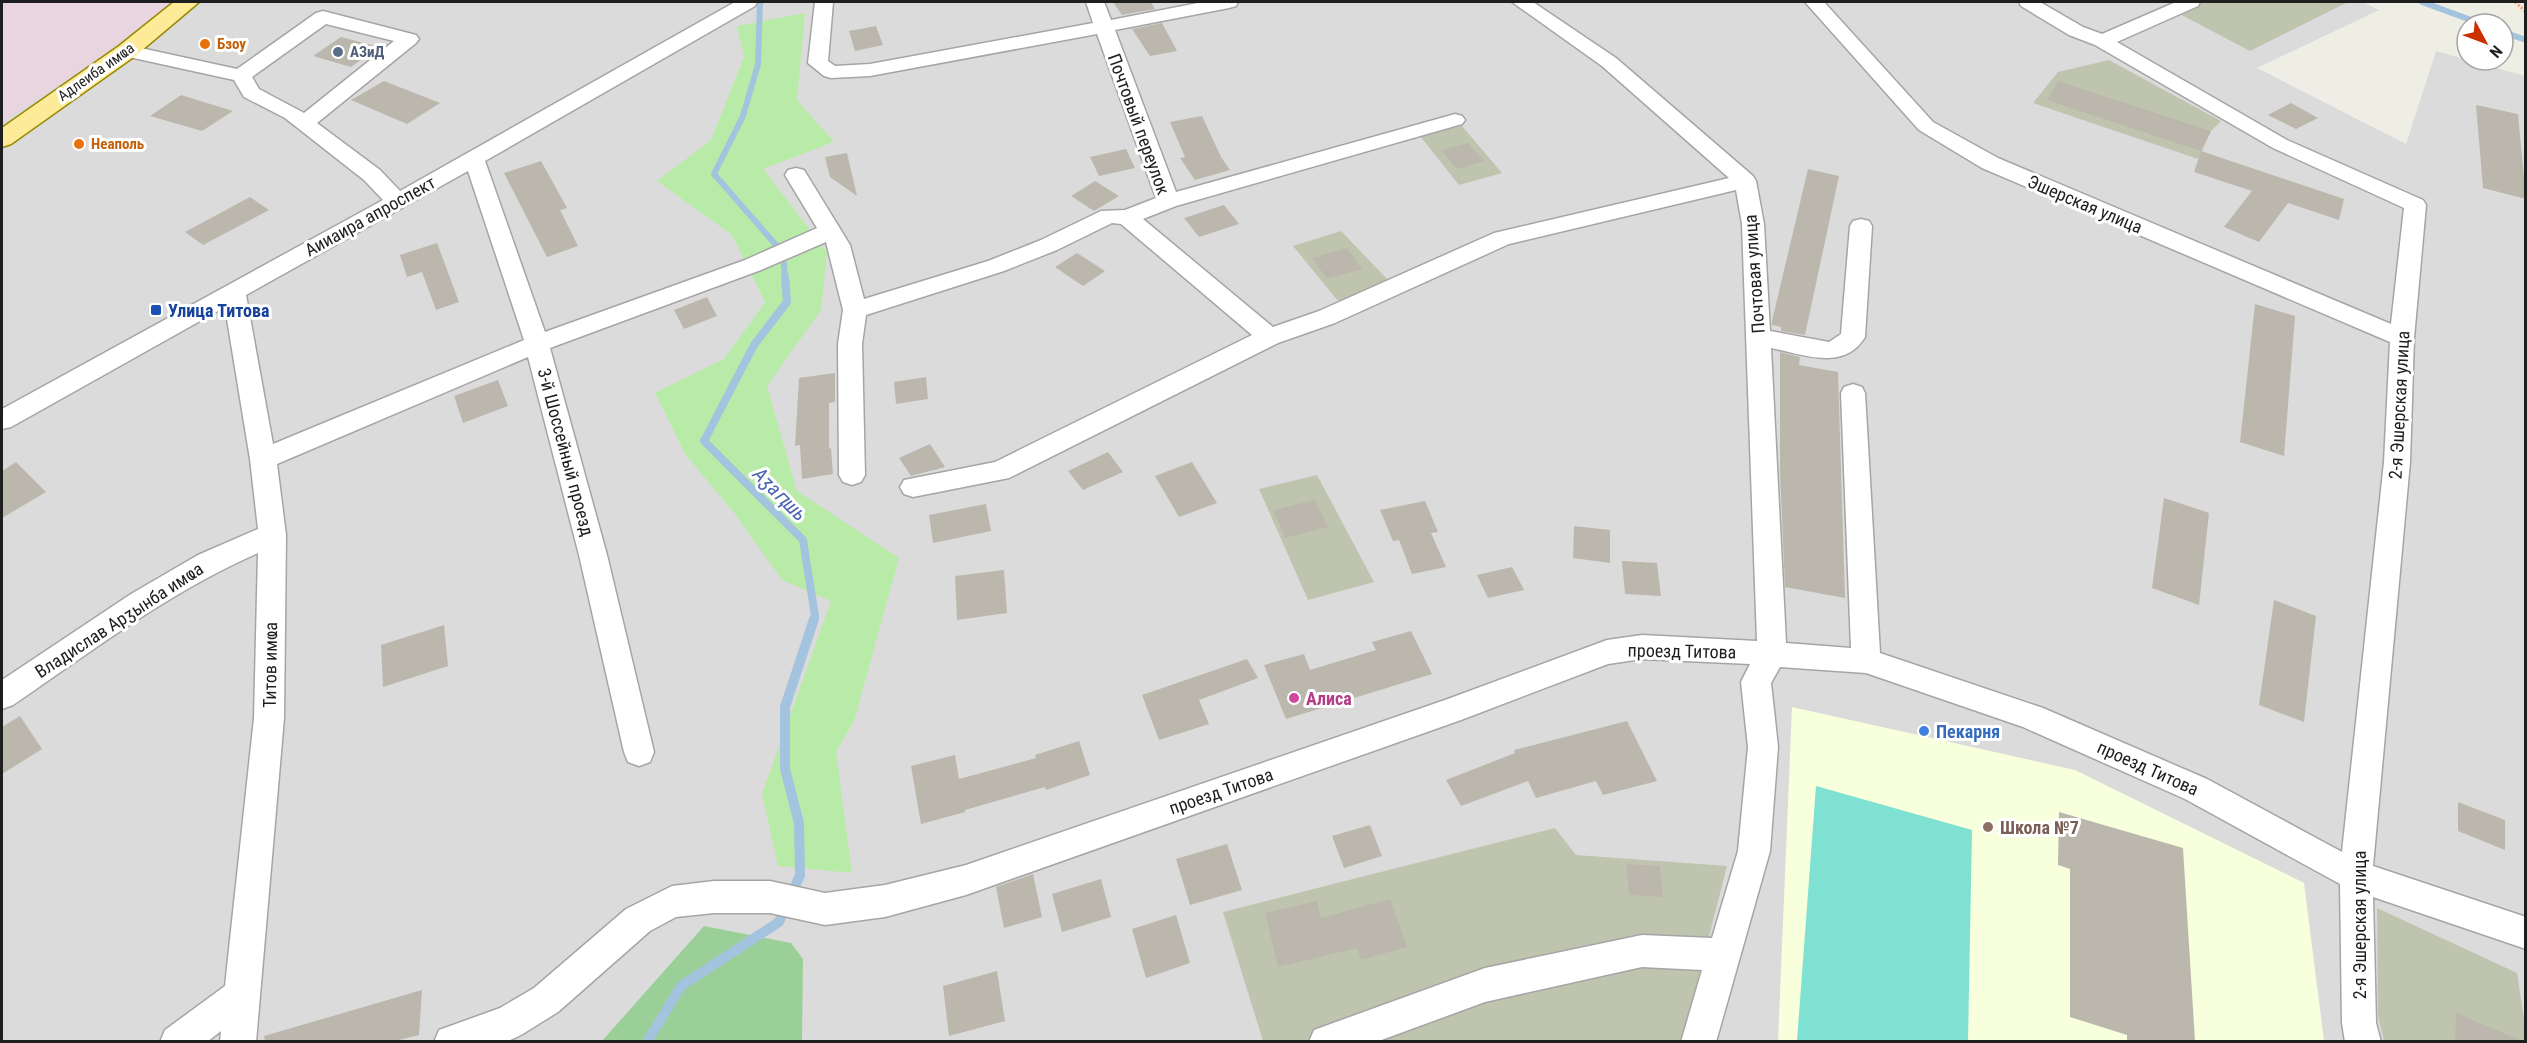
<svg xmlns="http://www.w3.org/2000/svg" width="2527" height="1043" viewBox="0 0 2527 1043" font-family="'Roboto Condensed',sans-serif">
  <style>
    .residential { fill: #dcdbdb }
    .industrial { fill: #e9d5e0 }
    .education { fill: #f7ffdd }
    .construction { fill: #bfc4af }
    .grass { fill: #b9eba8 }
    .forest { fill: #9ad097 }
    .pitch { fill: #7fe1d2 }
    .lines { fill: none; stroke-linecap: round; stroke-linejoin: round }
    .stream-far2 { stroke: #a3c3de; stroke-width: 6 }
    .stream-far1 { stroke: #a3c3de; stroke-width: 8 }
    .stream { stroke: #a3c3de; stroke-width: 10 }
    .building { fill: #bcb7ad }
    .minor-casing { stroke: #a5a5a5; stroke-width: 3 }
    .major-casing { stroke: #988a00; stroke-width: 3 }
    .path { stroke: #fd9a67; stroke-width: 3; stroke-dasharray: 2 2; stroke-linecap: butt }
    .minor { fill: #fff; fill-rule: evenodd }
    .major { fill: #feeb9a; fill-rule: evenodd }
    .food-dot { fill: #e8710a; stroke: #fff; stroke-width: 2 }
    .service-dot { fill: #5c6f8a; stroke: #fff; stroke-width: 2 }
    .transit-dot { fill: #1a4fb4; stroke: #fff; stroke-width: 2 }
    .hotel-dot { fill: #d1479c; stroke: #fff; stroke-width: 2 }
    .shop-dot { fill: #3f7fe0; stroke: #fff; stroke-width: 2 }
    .education-dot { fill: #8d6e63; stroke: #fff; stroke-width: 2 }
    .labels { text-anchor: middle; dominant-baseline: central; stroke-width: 6; stroke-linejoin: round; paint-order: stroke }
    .far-food-label { font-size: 15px; font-weight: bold; fill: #c56008; stroke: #fff; text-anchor: start }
    .far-service-label { font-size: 15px; font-weight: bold; fill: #4e5e75; stroke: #fff; text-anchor: start }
    .far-street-label { font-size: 15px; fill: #1e1e1e; stroke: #fff }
    .street-label { font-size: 18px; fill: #1e1e1e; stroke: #fff }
    .transit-label { font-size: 18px; font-weight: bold; fill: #164399; stroke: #fff; text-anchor: start }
    .hotel-label { font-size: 18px; font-weight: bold; fill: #b23c85; stroke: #fff; text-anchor: start }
    .shop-label { font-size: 18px; font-weight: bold; fill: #366cbe; stroke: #fff; text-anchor: start }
    .education-label { font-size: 18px; font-weight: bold; fill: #785e54; stroke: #fff; text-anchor: start }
    .water-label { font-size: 20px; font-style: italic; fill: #4863b0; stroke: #fff }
  </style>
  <rect width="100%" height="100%" fill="#efeee4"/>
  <path class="residential" d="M 2,2 L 2363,2 L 2379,10 L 2257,68 L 2406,144 L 2436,51 L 2525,76 L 2525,1041 L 2,1042 Z"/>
  <path class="industrial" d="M 2,2 L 172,2 L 156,16 L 89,65 L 2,122 Z"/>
  <path class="education" d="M 1792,707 L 2075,770 L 2304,883 L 2324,1041 L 1778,1042 Z"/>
  <g class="construction">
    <path d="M 2203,2 L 2348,2 L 2250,51 L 2176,12 Z"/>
    <path d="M 2109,60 L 2221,121 L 2211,131 L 2198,159 L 2033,103 L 2058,72 Z"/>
    <path d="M 1462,126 L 1502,173 L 1459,185 L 1420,136 Z"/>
    <path d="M 1341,231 L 1389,281 L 1338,301 L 1293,246 Z"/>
    <path d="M 1317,475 L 1374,582 L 1308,600 L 1259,489 Z"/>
    <path d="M 1555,828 L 1576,855 L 1727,866 L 1691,1007 L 1689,1041 L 1263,1041 L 1223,912 Z"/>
    <path d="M 2377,908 L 2517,973 L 2525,1026 L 2525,1041 L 2384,1041 L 2378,1016 Z"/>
  </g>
  <path class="grass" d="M 805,13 L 797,100 L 834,142 L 763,169 L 827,252 L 821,310 L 767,386 L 797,491 L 899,558 L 854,721 L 836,752 L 852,873 L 778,866 L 762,794 L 831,601 L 782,580 L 735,514 L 685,454 L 655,393 L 724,359 L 765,302 L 732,235 L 657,181 L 711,140 L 744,57 L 737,26 Z"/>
  <path class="forest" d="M 704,926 L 791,943 L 803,959 L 802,1041 L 602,1041 Z"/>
  <path class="pitch" d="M 1816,786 L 1972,830 L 1968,1041 L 1797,1041 Z"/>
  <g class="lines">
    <g class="stream-far2">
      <path d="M 760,2 L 758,64 L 743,116 L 714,174 L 783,253 L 785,278"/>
      <path d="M 2422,2 L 2482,24"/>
      <path d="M 2503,32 L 2526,40"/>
    </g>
    <path class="stream-far1" d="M 785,277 L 787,302 L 754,345 L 704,441 L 803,540 L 815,616 L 813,621"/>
    <g class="stream">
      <path d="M 791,896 L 800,875 L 799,823 L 785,769 L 785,707 L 814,619"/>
      <path d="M 647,1042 L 681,986 L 779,922 L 785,908"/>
    </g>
  </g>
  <g class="building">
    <path d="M 1113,2 L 1151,2 L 1155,9 L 1122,15 Z"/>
    <path d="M 1162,23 L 1177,51 L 1150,56 L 1132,29 Z"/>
    <path d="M 876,26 L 883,45 L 855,51 L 849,31 Z"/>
    <path d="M 341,37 L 379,47 L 351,67 L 313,56 Z"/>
    <path d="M 384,81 L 440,103 L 407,124 L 351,100 Z"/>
    <path d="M 2058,81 L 2211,131 L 2201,151 L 2047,100 Z"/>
    <path d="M 181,95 L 233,111 L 202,131 L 150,116 Z"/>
    <path d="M 2291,103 L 2318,118 L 2296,129 L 2268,115 Z"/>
    <path d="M 2476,105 L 2518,114 L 2526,199 L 2483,188 Z"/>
    <path d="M 1202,116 L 1221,157 L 1230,170 L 1195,180 L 1180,158 L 1185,157 L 1170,122 Z"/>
    <path d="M 1468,143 L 1484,161 L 1457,169 L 1441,150 Z"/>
    <path d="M 1126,149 L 1135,168 L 1099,176 L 1090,157 Z"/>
    <path d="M 2201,151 L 2344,199 L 2339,220 L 2288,203 L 2259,242 L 2224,227 L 2252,191 L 2194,172 Z"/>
    <path d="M 847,153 L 857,196 L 830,177 L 825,157 Z"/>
    <path d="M 541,161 L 567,208 L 560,210 L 578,246 L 547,257 L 504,173 Z"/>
    <path d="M 1808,169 L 1839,176 L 1805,335 L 1781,331 L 1781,327 L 1772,325 L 1772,321 Z"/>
    <path d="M 1095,181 L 1119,196 L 1094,211 L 1071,196 Z"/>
    <path d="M 250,197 L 269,210 L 203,245 L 185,232 Z"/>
    <path d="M 1224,205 L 1239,224 L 1199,237 L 1184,218 Z"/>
    <path d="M 437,243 L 459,302 L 436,310 L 422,272 L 407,277 L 400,255 Z"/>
    <path d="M 1347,248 L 1362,269 L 1327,279 L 1312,258 Z"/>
    <path d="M 1077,253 L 1105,271 L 1083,286 L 1055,267 Z"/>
    <path d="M 707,297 L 717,316 L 684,329 L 674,310 Z"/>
    <path d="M 2255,304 L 2295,316 L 2284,456 L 2240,442 Z"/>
    <path d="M 1780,352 L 1800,357 L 1799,365 L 1838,372 L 1845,598 L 1785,587 L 1780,472 Z"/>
    <path d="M 835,373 L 835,402 L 829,403 L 829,449 L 831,448 L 833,474 L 802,479 L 800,445 L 795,446 L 799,378 Z"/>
    <path d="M 926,377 L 928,399 L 896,404 L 894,382 Z"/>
    <path d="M 498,380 L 508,406 L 463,423 L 454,396 Z"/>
    <path d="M 930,444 L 945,467 L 911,476 L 899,458 Z"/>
    <path d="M 1108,452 L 1123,472 L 1083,490 L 1068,471 Z"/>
    <path d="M 16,462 L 46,492 L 2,518 L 2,471 Z"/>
    <path d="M 1192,462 L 1217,503 L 1179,517 L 1155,476 Z"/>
    <path d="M 2164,498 L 2209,513 L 2199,605 L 2152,588 Z"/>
    <path d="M 1315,500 L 1328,527 L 1285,538 L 1273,510 Z"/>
    <path d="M 1425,501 L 1438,532 L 1431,533 L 1446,567 L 1412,574 L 1399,540 L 1393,541 L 1380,510 Z"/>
    <path d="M 986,504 L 991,531 L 933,543 L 929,515 Z"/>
    <path d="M 1574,526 L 1610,530 L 1610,563 L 1573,558 Z"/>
    <path d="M 1622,561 L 1657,563 L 1661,596 L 1625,594 Z"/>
    <path d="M 1512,567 L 1524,590 L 1488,598 L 1477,575 Z"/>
    <path d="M 1004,570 L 1007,613 L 957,620 L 955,576 Z"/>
    <path d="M 2274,600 L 2316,616 L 2304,722 L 2259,705 Z"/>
    <path d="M 444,625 L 448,666 L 383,687 L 381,645 Z"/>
    <path d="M 1411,631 L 1432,674 L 1286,719 L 1264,665 L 1304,654 L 1310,670 L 1376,650 L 1372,642 Z"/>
    <path d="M 1247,659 L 1258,678 L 1199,700 L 1209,724 L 1159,740 L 1142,695 Z"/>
    <path d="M 20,716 L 42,749 L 2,774 L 2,727 Z"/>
    <path d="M 1627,721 L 1657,781 L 1603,795 L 1596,781 L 1536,798 L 1528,781 L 1461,806 L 1446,780 L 1515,753 L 1514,750 Z"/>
    <path d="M 1079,741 L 1090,775 L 1046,790 L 1045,787 L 965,810 L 965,812 L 921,824 L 911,766 L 955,755 L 959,779 L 1036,758 L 1035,755 Z"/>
    <path d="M 2458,802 L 2505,820 L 2505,850 L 2458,831 Z"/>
    <path d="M 2059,812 L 2183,848 L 2195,1041 L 2127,1041 L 2127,1035 L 2070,1017 L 2070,869 L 2058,865 Z"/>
    <path d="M 1370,825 L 1382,856 L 1344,868 L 1332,836 Z"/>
    <path d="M 1227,844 L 1242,890 L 1190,905 L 1176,859 Z"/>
    <path d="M 1626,864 L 1660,866 L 1663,897 L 1629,895 Z"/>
    <path d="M 1033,874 L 1042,917 L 1004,928 L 996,887 Z"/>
    <path d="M 1101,879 L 1111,917 L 1062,932 L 1052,894 Z"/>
    <path d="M 1390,899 L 1407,947 L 1361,960 L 1357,948 L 1278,967 L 1265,913 L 1317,901 L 1321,918 Z"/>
    <path d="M 1176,915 L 1190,963 L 1146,978 L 1132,929 Z"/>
    <path d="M 997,971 L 1005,1021 L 949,1036 L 943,986 Z"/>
    <path d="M 422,990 L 419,1035 L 395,1041 L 265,1041 L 264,1036 Z"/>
    <path d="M 2456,1013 L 2522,1041 L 2455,1041 Z"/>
  </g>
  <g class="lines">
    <defs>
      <path id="minor" d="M 735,2 L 757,2 L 755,6 L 485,161 L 545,332 L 745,260 L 817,228 L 785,175 L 788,170 L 796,168 L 804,170 L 850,245 L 864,299 L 988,261 L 1041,240 L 1101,211 L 1125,210 L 1156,198 L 1097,34 L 870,76 L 831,78 L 824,76 L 808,63 L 815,2 L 833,2 L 828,61 L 835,66 L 870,64 L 1093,23 L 1086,2 L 1104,2 L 1111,20 L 1203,2 L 1238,2 L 1236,6 L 1229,8 L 1115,30 L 1176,192 L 1448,116 L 1455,114 L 1462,116 L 1465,120 L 1462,124 L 1176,206 L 1143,219 L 1273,327 L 1319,311 L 1494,233 L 1729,178 L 1602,66 L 1512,2 L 1533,2 L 1616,58 L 1753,176 L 1756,181 L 1764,224 L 1770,331 L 1829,342 L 1841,334 L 1850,226 L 1853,221 L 1861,219 L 1869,221 L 1872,226 L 1865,337 C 1844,372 1802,354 1771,348 L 1786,643 L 1851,648 L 1841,393 L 1844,387 L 1853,384 L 1862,387 L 1865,393 L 1880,653 L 2043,708 L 2207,779 L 2342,852 L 2384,462 L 2390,342 L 1982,168 L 1919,130 L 1805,2 L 1824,2 L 1933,122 L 1998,158 L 2391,324 L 2404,208 L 2273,148 L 2095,45 L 2069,35 L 2021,6 L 2019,2 L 2040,2 L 2083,27 L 2102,34 L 2176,2 L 2200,2 L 2198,6 L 2117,42 L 2287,140 L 2423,200 L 2426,205 L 2414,338 L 2410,462 L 2373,866 L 2526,917 L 2526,949 L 2373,897 L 2376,1023 L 2381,1042 L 2345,1042 L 2342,1023 L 2340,884 L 2185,799 L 2023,727 L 1866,673 L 1780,667 L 1771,683 L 1778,747 L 1770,851 L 1716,1042 L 1681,1042 L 1702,970 L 1642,967 L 1485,1002 L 1376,1042 L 1309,1042 L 1314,1030 L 1485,968 L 1642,935 L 1712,938 L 1738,851 L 1748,747 L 1741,682 L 1750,664 L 1642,659 L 1608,664 L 1461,720 L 966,895 L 885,917 L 825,925 L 770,913 L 714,913 L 676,917 L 650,931 L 558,1012 L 521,1035 L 506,1042 L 434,1042 L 439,1030 L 500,1008 L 534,988 L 626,909 L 672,886 L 714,881 L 770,881 L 825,893 L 885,885 L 966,865 L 1445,700 L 1607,640 L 1642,635 L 1757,641 L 1742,224 L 1736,190 L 1509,244 L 1335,323 L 1278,343 L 1009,478 L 913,497 L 904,494 L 900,487 L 904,480 L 995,462 L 1252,335 L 1121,224 L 1112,223 L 1057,250 L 1004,271 L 866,315 L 862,344 L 865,475 L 861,482 L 852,485 L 843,482 L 839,475 L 838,344 L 843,310 L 826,242 L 761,270 L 550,348 L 607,555 L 654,752 L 650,762 L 639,766 L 628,762 L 624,752 L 579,555 L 528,357 L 277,464 L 286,535 L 284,718 L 256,1042 L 220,1042 L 221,1031 L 207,1042 L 160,1042 L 165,1030 L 225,986 L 254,718 L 258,553 C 169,592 92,651 13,705 L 2,709 L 2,680 L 131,594 L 198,555 L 258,529 L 250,459 L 225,307 L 11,427 L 2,429 L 2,409 L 383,200 L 364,180 L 285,118 L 244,97 L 234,80 L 120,55 L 117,51 L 120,47 L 127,45 L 237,69 L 316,13 L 323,11 L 416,35 L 419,39 L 416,43 L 317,123 L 380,170 L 400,191 ZM 326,24 L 394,41 L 304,113 L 259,89 L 252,77 ZM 468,171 L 524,340 L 273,444 L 246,295 Z"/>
      <path id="major" d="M 174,2 L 199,2 L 135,56 L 11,144 L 2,147 L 2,128 L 119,46 Z"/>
    </defs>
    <use href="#minor" class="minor-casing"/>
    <use href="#major" class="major-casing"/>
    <path class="path" d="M 2515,2 L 2526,12"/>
    <use href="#minor" class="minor"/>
    <use href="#major" class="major"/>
  </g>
  <g class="food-dot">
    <circle cx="205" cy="44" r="6"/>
    <circle cx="79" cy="144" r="6"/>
  </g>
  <circle class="service-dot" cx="338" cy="52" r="6"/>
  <rect class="transit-dot" x="150" y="304" width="12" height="12" rx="3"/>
  <circle class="hotel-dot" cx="1294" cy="698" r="6"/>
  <circle class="shop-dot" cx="1924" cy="731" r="6"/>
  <circle class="education-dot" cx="1988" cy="827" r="6"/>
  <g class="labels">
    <g class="far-food-label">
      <text x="217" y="44">Бзоу</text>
      <text x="91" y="144">Неаполь</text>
    </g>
    <g class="far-service-label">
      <text x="350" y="52">АЗиД</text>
    </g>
    <g class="far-street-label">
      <text transform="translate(96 72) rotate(-35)">Адлеиба имҩа</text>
    </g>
    <g class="street-label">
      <text transform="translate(1139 124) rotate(70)">Почтовый переулок</text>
      <text transform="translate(2085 204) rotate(23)">Эшерская улица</text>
      <text transform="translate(370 216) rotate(-29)">Аииаира апроспект</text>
      <text transform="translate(1754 274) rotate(-94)">Почтовая улица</text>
      <text transform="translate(2399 405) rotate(-87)">2-я Эшерская улица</text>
      <text transform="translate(566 452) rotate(75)">3-й Шоссейный проезд</text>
      <text transform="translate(119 620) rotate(-33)">Владислав Арӡынба имҩа</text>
      <text transform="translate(1682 651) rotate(1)">проезд Титова</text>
      <text transform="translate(270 665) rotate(-89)">Титов имҩа</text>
      <text transform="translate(2148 768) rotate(24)">проезд Титова</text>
      <text transform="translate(1221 791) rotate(-19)">проезд Титова</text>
      <text transform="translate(2359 925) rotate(-90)">2-я Эшерская улица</text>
    </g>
    <g class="transit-label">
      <text x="168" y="310">Улица Титова</text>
    </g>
    <g class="hotel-label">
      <text x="1306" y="698">Алиса</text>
    </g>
    <g class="shop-label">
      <text x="1936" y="731">Пекарня</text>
    </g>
    <g class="education-label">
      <text x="2000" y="827">Школа №7</text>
    </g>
    <g class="water-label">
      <text transform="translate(780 494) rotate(45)">Аӡаԥшь</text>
    </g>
  </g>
  <rect width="2527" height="1043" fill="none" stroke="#1e1e1e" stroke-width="6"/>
  <g transform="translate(2485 42) rotate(131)"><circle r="28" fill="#ffffff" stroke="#a5a5a5" stroke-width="1.5"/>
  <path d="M0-4.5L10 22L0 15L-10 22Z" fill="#cc3000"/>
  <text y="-9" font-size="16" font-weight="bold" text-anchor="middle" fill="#1e1e1e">N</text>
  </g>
</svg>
